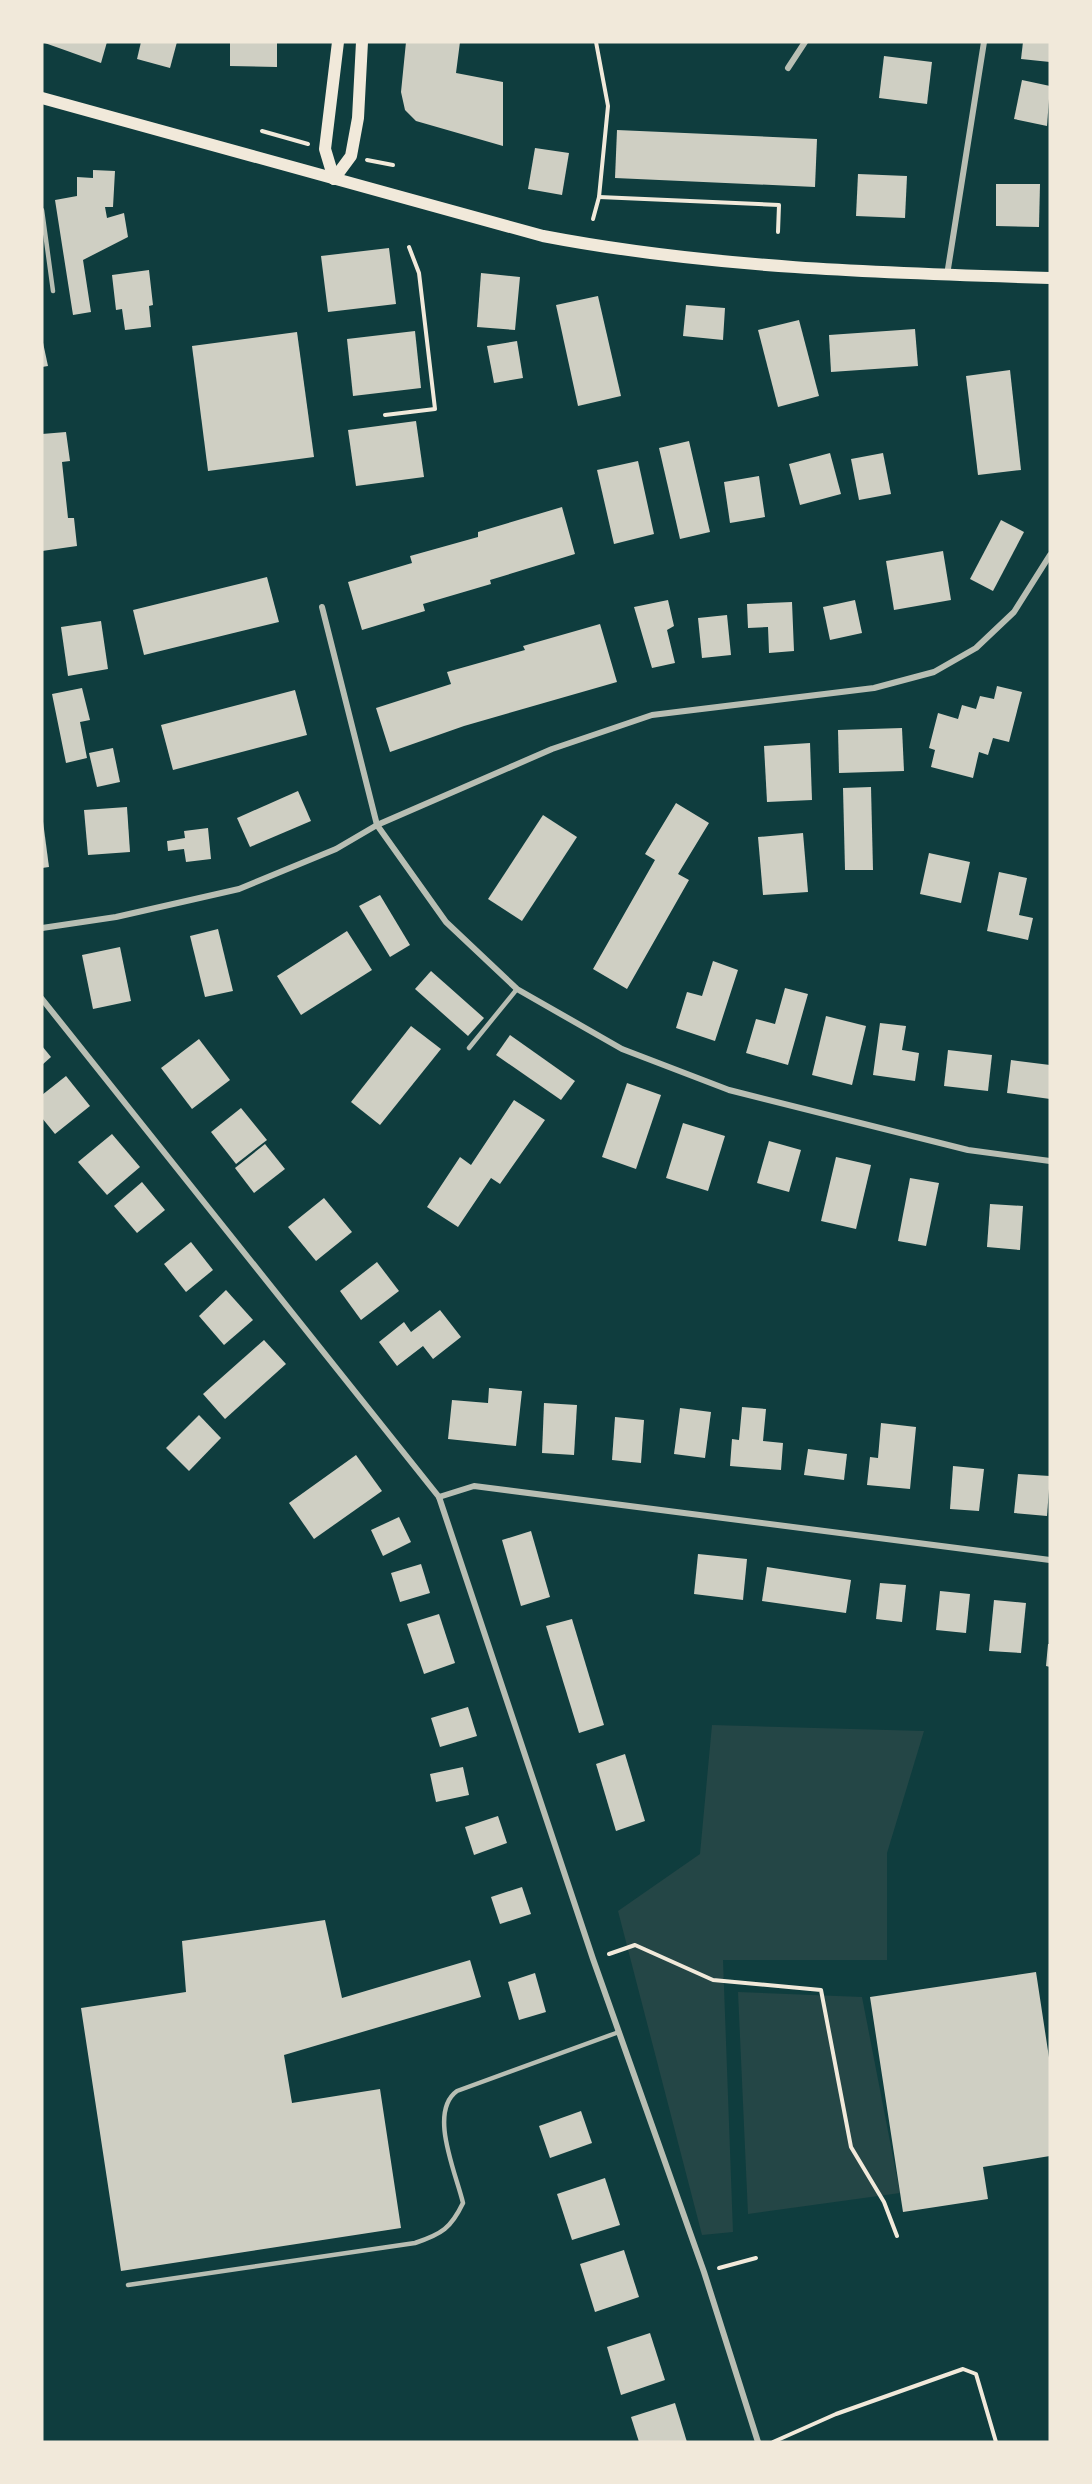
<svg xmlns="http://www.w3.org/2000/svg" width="1092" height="2484" viewBox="0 0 1092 2484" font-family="'Work Sans',sans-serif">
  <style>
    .green { fill: #244646 }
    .building { fill: #cfcfc3 }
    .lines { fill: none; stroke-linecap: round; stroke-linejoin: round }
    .path { stroke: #f1e9da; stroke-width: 4 }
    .service { stroke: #b8beb3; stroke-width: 4.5 }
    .minor { stroke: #b8beb3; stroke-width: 6 }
    .secondary { stroke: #f1e9da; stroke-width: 12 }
  </style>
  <rect width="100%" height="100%" fill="#0f3d3e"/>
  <g class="green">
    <path d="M 712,1725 L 924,1731 L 887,1853 L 887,1960 L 723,1960 L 733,2232 L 702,2235 L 618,1911 L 700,1854 Z"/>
    <path d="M 738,1992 L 862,1997 L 900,2193 L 748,2214 Z"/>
  </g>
  <g class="building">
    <path d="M 42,42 L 107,42 L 101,63 Z"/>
    <path d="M 141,42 L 177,42 L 170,68 L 137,59 Z"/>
    <path d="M 230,42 L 277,42 L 277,67 L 230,66 Z"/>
    <path d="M 406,42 L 460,42 L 456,73 L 503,82 L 503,146 L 416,121 L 405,110 L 401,92 Z"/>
    <path d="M 1023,42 L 1050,42 L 1050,62 L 1021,59 Z"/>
    <path d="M 884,56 L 932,62 L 927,104 L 879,98 Z"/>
    <path d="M 1022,80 L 1050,86 L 1047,126 L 1014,119 Z"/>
    <path d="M 617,130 L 817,139 L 815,187 L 615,178 Z"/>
    <path d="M 535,148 L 569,153 L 562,195 L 528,189 Z"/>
    <path d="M 93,170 L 115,171 L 113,207 L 105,207 L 107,218 L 124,213 L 128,237 L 83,260 L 91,312 L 73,315 L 55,200 L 77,196 L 77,177 L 93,178 Z"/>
    <path d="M 858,174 L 907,176 L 905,218 L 856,216 Z"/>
    <path d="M 996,184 L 1040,184 L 1039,227 L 996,226 Z"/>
    <path d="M 389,248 L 396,304 L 328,312 L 321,256 Z"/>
    <path d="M 149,270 L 153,305 L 149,306 L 151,327 L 125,330 L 122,309 L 116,310 L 112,275 Z"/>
    <path d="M 481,273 L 520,277 L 515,330 L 477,327 Z"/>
    <path d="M 598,296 L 621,396 L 578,406 L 556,305 Z"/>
    <path d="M 686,305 L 725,308 L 723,340 L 683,336 Z"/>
    <path d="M 799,320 L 819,396 L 778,407 L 758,330 Z"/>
    <path d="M 915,329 L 918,366 L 831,372 L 829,335 Z"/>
    <path d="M 415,331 L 421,388 L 353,396 L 347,339 Z"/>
    <path d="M 297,332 L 314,457 L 208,471 L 192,346 Z"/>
    <path d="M 42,338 L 48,366 L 42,367 Z"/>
    <path d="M 517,341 L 523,378 L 494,383 L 487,346 Z"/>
    <path d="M 1010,370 L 1021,470 L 978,475 L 966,376 Z"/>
    <path d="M 416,421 L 424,477 L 356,486 L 348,430 Z"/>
    <path d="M 66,432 L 70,461 L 62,462 L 68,518 L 74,518 L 77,546 L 42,551 L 42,434 Z"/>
    <path d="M 689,441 L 710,532 L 680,539 L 659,448 Z"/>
    <path d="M 830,453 L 841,494 L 800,505 L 789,464 Z"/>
    <path d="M 883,453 L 891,494 L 859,500 L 851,459 Z"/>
    <path d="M 638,461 L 654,534 L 614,544 L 597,470 Z"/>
    <path d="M 759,476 L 765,517 L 730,523 L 724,482 Z"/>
    <path d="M 562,507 L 575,554 L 490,580 L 491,584 L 423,604 L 425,611 L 362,630 L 348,582 L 412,563 L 410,556 L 478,537 L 478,532 Z"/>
    <path d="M 1001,520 L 1024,532 L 993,591 L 970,579 Z"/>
    <path d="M 943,551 L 951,600 L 894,610 L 886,561 Z"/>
    <path d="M 267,577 L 279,622 L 144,655 L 133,610 Z"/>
    <path d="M 668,600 L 674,626 L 667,630 L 675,663 L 652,668 L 634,607 Z"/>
    <path d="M 855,600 L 862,633 L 830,640 L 823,607 Z"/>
    <path d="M 792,602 L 794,651 L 769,653 L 768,627 L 748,628 L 747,604 Z"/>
    <path d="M 727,615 L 731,655 L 702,658 L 698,618 Z"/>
    <path d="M 101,621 L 108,669 L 68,676 L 61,627 Z"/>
    <path d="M 600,624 L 617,682 L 464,726 L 390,752 L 376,708 L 451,684 L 447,672 L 525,650 L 523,646 Z"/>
    <path d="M 997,686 L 1022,692 L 1009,742 L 993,738 L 988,755 L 979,752 L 973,778 L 931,767 L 935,750 L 929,748 L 938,713 L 958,719 L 962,705 L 976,709 L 980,696 L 994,699 Z"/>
    <path d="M 82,688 L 90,720 L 80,722 L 87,758 L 66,763 L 52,694 Z"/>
    <path d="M 295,690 L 307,735 L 173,770 L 161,725 Z"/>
    <path d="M 902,728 L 904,771 L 839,773 L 838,730 Z"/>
    <path d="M 810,743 L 812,800 L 767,802 L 764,746 Z"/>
    <path d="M 113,748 L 120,782 L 97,787 L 89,753 Z"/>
    <path d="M 871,787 L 873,870 L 845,870 L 843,788 Z"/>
    <path d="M 298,791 L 311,821 L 250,847 L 237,818 Z"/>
    <path d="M 676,803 L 709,823 L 678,874 L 689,880 L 627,989 L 593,969 L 655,860 L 645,854 Z"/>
    <path d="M 127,807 L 130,852 L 88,855 L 84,810 Z"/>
    <path d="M 42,814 L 49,867 L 42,868 Z"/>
    <path d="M 543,815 L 577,837 L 522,921 L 488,899 Z"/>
    <path d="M 208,828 L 211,859 L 186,862 L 184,849 L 168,851 L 167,841 L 185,838 L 184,831 Z"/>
    <path d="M 803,833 L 808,892 L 763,895 L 758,837 Z"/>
    <path d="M 929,853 L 970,862 L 961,903 L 920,894 Z"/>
    <path d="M 999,872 L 1027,878 L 1019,915 L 1033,918 L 1028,940 L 987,931 Z"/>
    <path d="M 380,895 L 410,945 L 390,957 L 359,906 Z"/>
    <path d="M 218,929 L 233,991 L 205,997 L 190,936 Z"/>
    <path d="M 347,931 L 372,970 L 301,1015 L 277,976 Z"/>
    <path d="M 120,947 L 131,1001 L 93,1009 L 82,955 Z"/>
    <path d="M 713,961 L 738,970 L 715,1041 L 676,1028 L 687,992 L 702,996 Z"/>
    <path d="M 431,971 L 484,1018 L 468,1036 L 415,989 Z"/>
    <path d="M 785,988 L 808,994 L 788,1065 L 746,1053 L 756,1019 L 775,1024 Z"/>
    <path d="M 826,1016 L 866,1026 L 852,1085 L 812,1075 Z"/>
    <path d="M 880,1023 L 906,1026 L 902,1050 L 919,1053 L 915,1081 L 873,1075 Z"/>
    <path d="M 411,1026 L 441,1049 L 380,1125 L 351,1102 Z"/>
    <path d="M 510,1035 L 575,1081 L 561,1100 L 496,1055 Z"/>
    <path d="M 199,1039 L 230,1080 L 192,1109 L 161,1068 Z"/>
    <path d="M 42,1046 L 51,1057 L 42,1065 Z"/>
    <path d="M 948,1050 L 992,1055 L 988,1091 L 944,1086 Z"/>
    <path d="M 1011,1060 L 1050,1065 L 1050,1099 L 1007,1093 Z"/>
    <path d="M 66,1076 L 90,1106 L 55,1134 L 42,1118 L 42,1095 Z"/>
    <path d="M 627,1083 L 661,1095 L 636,1169 L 602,1157 Z"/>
    <path d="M 514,1100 L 545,1120 L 500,1184 L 491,1178 L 458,1227 L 427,1207 L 460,1157 L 471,1165 Z"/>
    <path d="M 241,1108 L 267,1140 L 236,1164 L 211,1132 Z"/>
    <path d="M 683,1123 L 725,1136 L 708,1191 L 666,1178 Z"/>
    <path d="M 112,1134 L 140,1167 L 107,1195 L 78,1162 Z"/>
    <path d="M 769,1141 L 801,1150 L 789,1192 L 757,1183 Z"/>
    <path d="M 265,1144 L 285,1169 L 254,1193 L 235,1168 Z"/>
    <path d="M 836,1157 L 871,1165 L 856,1229 L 821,1221 Z"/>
    <path d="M 910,1178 L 939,1183 L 926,1246 L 898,1241 Z"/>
    <path d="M 142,1182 L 165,1210 L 137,1233 L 114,1206 Z"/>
    <path d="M 324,1198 L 352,1232 L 316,1261 L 288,1227 Z"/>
    <path d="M 990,1204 L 1023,1206 L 1020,1250 L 987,1247 Z"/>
    <path d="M 191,1242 L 213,1270 L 186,1292 L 164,1264 Z"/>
    <path d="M 377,1262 L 399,1291 L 361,1320 L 340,1291 Z"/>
    <path d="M 226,1290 L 253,1320 L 224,1345 L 199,1316 Z"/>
    <path d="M 440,1310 L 461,1337 L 433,1359 L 423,1346 L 397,1366 L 379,1342 L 404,1322 L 411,1332 Z"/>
    <path d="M 264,1340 L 286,1364 L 225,1419 L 203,1394 Z"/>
    <path d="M 489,1388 L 522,1391 L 516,1446 L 448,1439 L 452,1400 L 488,1403 Z"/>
    <path d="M 544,1403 L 577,1405 L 574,1455 L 542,1453 Z"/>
    <path d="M 742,1407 L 766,1409 L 763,1441 L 783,1443 L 781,1470 L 730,1466 L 732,1439 L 739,1440 Z"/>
    <path d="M 680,1408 L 711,1412 L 705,1458 L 674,1454 Z"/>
    <path d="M 199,1415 L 221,1438 L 189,1471 L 166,1448 Z"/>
    <path d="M 615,1417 L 644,1420 L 641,1463 L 612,1460 Z"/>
    <path d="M 881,1423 L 916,1427 L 910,1489 L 867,1485 L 870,1457 L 878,1458 Z"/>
    <path d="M 808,1449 L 847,1454 L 844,1480 L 804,1475 Z"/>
    <path d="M 356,1455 L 382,1491 L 314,1539 L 289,1503 Z"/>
    <path d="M 953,1466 L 984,1469 L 979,1511 L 950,1509 Z"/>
    <path d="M 1018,1474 L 1050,1476 L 1047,1516 L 1014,1513 Z"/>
    <path d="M 399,1517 L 411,1542 L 383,1556 L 371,1530 Z"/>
    <path d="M 531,1531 L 550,1597 L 521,1606 L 502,1540 Z"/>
    <path d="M 698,1554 L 747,1559 L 743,1600 L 694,1594 Z"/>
    <path d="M 421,1564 L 430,1593 L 400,1602 L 391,1573 Z"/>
    <path d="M 767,1567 L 851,1580 L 846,1613 L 762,1601 Z"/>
    <path d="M 880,1583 L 906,1585 L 902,1622 L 876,1619 Z"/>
    <path d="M 940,1591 L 970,1594 L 966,1633 L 936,1630 Z"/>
    <path d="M 994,1600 L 1026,1603 L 1021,1653 L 989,1651 Z"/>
    <path d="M 439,1614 L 455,1663 L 424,1674 L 407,1624 Z"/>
    <path d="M 572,1619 L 604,1725 L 579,1733 L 546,1626 Z"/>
    <path d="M 1048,1644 L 1050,1644 L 1050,1667 L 1046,1666 Z"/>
    <path d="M 468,1707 L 477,1736 L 440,1747 L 431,1718 Z"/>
    <path d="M 625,1754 L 645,1821 L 616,1831 L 596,1764 Z"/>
    <path d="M 463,1767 L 469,1795 L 436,1802 L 430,1774 Z"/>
    <path d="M 498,1816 L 507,1843 L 474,1855 L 465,1827 Z"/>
    <path d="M 522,1887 L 531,1914 L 500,1924 L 491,1897 Z"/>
    <path d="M 325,1920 L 342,1998 L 470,1960 L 481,1997 L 284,2055 L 292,2103 L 380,2089 L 401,2228 L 121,2271 L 81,2008 L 186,1992 L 182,1941 Z"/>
    <path d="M 1036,1972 L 1050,2064 L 1050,2156 L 983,2167 L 988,2199 L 903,2212 L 870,1997 Z"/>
    <path d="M 535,1973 L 546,2012 L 519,2020 L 508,1982 Z"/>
    <path d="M 581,2111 L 592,2143 L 550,2158 L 539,2126 Z"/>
    <path d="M 605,2178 L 620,2225 L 572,2240 L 557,2194 Z"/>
    <path d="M 624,2250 L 639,2297 L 595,2312 L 580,2264 Z"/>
    <path d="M 650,2333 L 665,2380 L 621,2395 L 607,2347 Z"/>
    <path d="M 675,2403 L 687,2442 L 639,2442 L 631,2417 Z"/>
  </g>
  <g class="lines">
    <g class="path">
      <path d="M 262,131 L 308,144"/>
      <path d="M 367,160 L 393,165"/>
      <path d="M 599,197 L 779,205 L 778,232"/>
      <path d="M 593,219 L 599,197 L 608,106 L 596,42"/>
      <path d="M 385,415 L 435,409 L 419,273 L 409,247"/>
      <path d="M 609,1954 L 635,1945 L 713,1980 L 821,1990 L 851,2147 L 884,2202 L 897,2236"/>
      <path d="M 719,2268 L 756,2258"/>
      <path d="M 773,2442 L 836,2414 L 963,2369 L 976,2374 L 996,2442"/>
    </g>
    <g class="service">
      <path d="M 42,210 L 53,291"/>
      <path d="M 469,1048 L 517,989"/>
      <path d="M 128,2285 L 415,2243 C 442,2234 451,2228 463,2203 C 456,2173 428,2112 457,2091 L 619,2032"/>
    </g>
    <g class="minor">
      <path d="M 788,68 L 805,42"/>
      <path d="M 947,275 L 984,42"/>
      <path d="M 322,607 L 377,825 L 446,922 L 517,989 L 622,1049 L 729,1090 L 968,1150 L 1050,1161"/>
      <path d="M 42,928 L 116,917 L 239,889 L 336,849 L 377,825 L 552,749 L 652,715 L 874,688 L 934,672 L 976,648 L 1014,612 L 1050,555"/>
      <path d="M 42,999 L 439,1497 L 593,1959 L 704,2272 L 758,2442"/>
      <path d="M 439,1497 L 474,1486 L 1050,1560"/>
    </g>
    <g class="secondary">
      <path d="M 42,98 L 543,236 C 710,268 880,273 1050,278"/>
      <path d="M 334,179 L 351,156 L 358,118 L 362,42"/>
      <path d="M 334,179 L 325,149 L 338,42"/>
    </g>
  </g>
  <rect width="1092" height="2484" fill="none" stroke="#f1e9da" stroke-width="87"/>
</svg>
